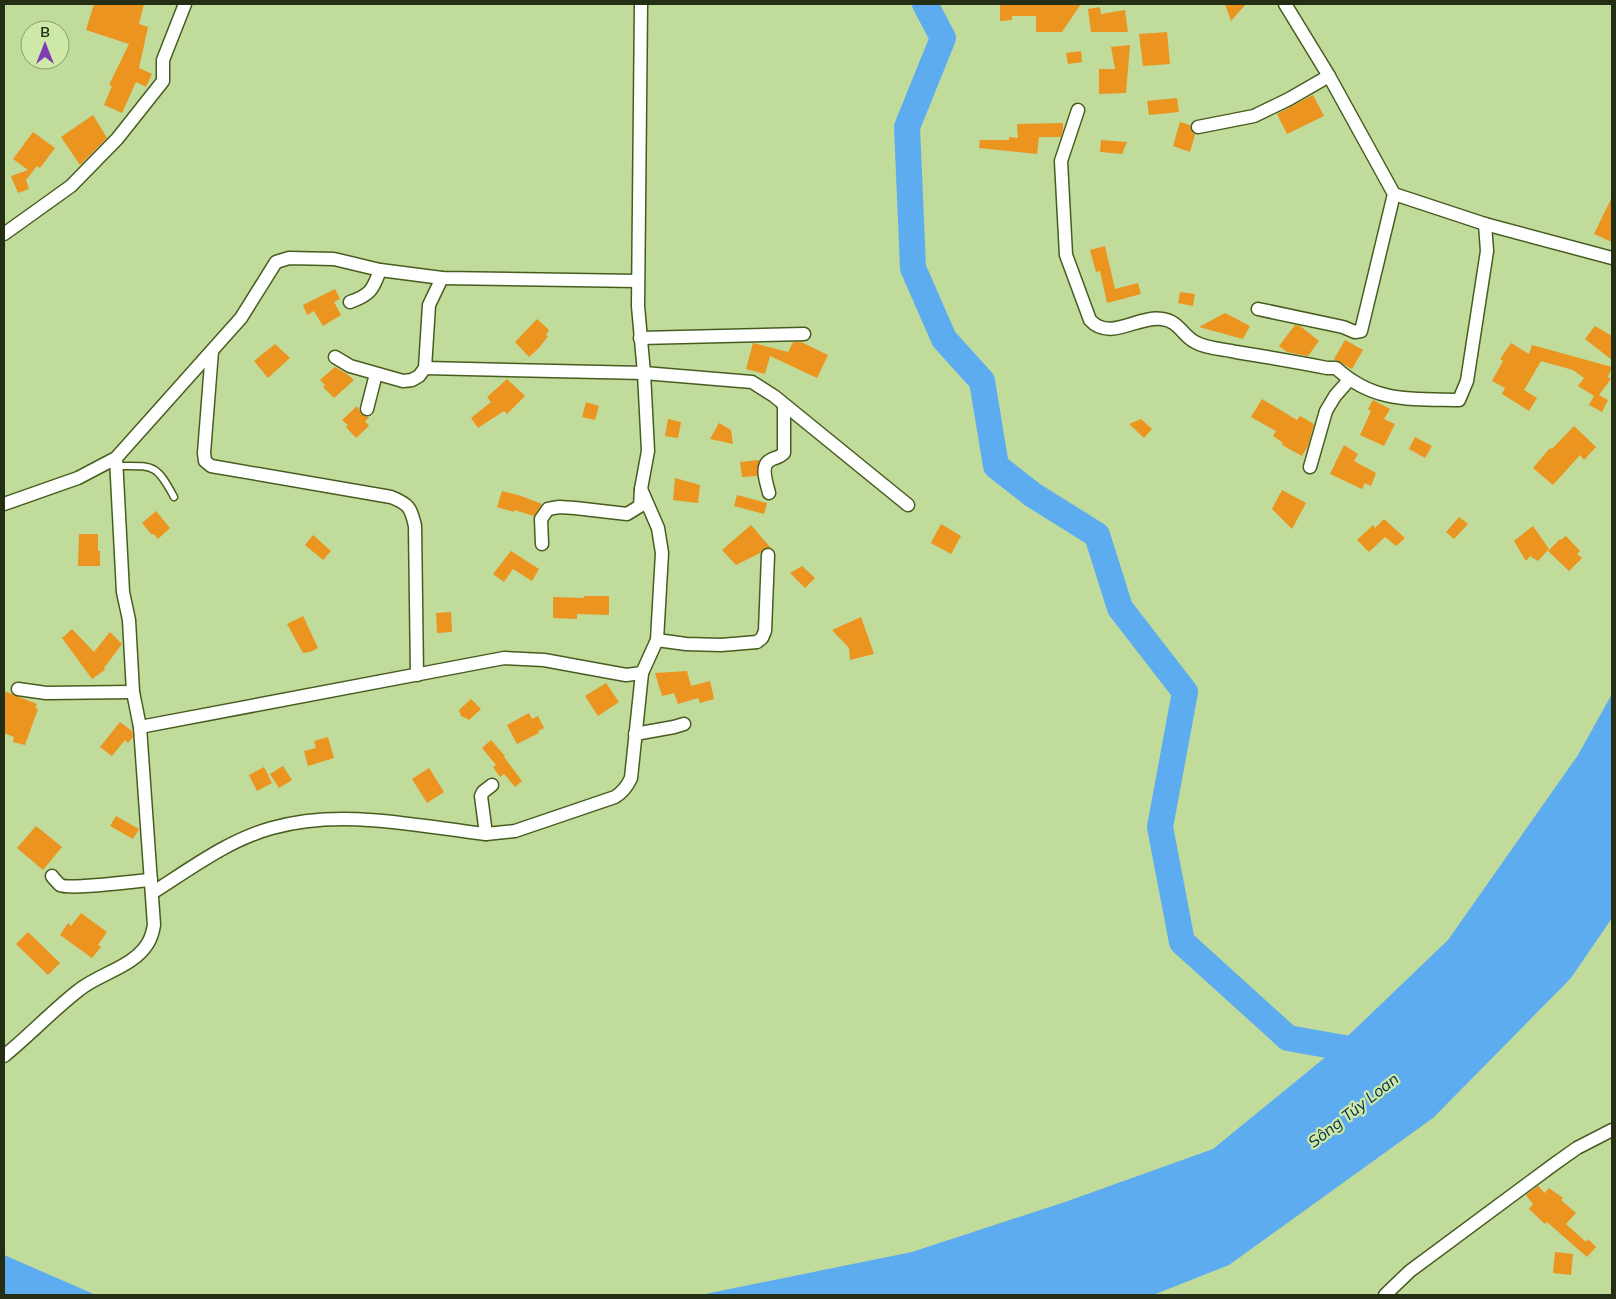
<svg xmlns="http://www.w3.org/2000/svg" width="1616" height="1299" viewBox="0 0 1616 1299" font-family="Mulish,sans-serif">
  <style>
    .water { fill: #5dacef }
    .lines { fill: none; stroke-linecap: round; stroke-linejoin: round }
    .river { stroke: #5dacef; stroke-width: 26 }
    .building { fill: #eb9420 }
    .service-casing { stroke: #475d20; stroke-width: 9 }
    .minor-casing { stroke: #475d20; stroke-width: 15 }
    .service { stroke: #fff; stroke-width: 6 }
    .minor { stroke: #fff; stroke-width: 12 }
    .labels { text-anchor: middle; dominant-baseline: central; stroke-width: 4.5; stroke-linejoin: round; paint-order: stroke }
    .water-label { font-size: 16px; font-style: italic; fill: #002c4c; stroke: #cde8a7 }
  </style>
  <rect width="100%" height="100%" fill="#c1db9b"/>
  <g class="water">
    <path d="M 1612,694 L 1612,918 L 1571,978 L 1433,1118 L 1229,1265 L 1153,1295 L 700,1295 L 912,1252 L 1065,1202 L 1213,1149 L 1328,1055 L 1448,940 L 1578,755 Z"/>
    <path d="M 4,1255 L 96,1295 L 4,1295 Z"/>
  </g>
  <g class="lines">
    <path class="river" d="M 925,4 L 943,38 L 907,127 L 913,268 L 944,339 L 982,381 L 996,466 L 1033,495 L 1097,535 L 1120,608 L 1185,692 L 1160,827 L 1182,942 L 1288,1038 L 1372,1053"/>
  </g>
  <g class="building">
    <path d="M 94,4 L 144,4 L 139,24 L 148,27 L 139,68 L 152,74 L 146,87 L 136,82 L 122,113 L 104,105 L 112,86 L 109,85 L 129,44 L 86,30 Z"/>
    <path d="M 1000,4 L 1081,4 L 1062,32 L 1036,32 L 1036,16 L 1012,16 L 1012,20 L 1000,21 Z"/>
    <path d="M 1225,4 L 1246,4 L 1231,21 Z"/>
    <path d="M 1100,7 L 1101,14 L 1125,10 L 1128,32 L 1091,32 L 1088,9 Z"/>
    <path d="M 1167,32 L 1170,64 L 1143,66 L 1139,34 Z"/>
    <path d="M 1130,45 L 1126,93 L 1099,94 L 1099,69 L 1115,69 L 1111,47 Z"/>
    <path d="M 1081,51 L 1082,62 L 1068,64 L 1066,53 Z"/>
    <path d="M 1313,95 L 1324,116 L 1287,134 L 1277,114 Z"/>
    <path d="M 1177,98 L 1179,112 L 1149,115 L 1147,101 Z"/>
    <path d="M 93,115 L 107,138 L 80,165 L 61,137 Z"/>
    <path d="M 1180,122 L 1190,125 L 1192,132 L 1195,135 L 1190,152 L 1173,146 Z"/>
    <path d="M 1063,123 L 1063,130 L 1061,137 L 1039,137 L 1037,154 L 979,148 L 980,140 L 1009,140 L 1009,137 L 1018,138 L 1017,124 Z"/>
    <path d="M 33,132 L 55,148 L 40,168 L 37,166 L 26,180 L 29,189 L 18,193 L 11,176 L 28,170 L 13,159 Z"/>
    <path d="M 1101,140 L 1127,142 L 1122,154 L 1100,152 Z"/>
    <path d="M 1612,197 L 1612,242 L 1594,234 Z"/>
    <path d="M 1105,246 L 1115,289 L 1138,283 L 1141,294 L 1107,303 L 1100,271 L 1096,272 L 1090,250 Z"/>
    <path d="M 335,289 L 340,299 L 334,302 L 341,315 L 323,326 L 314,311 L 307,315 L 303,305 Z"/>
    <path d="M 1180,292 L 1195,294 L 1193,306 L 1178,303 Z"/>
    <path d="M 1225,313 L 1250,326 L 1243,339 L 1199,327 Z"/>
    <path d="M 537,319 L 549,330 L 546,335 L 548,336 L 539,348 L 529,357 L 515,342 Z"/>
    <path d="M 1295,325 L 1300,326 L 1319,341 L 1308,356 L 1287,352 L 1279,346 Z"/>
    <path d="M 1595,326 L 1612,336 L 1612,360 L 1585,339 Z"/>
    <path d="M 1345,340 L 1363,350 L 1352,369 L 1334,359 Z"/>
    <path d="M 793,342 L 801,342 L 828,355 L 817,378 L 770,356 L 765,374 L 746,369 L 753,343 L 788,352 Z"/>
    <path d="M 1511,343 L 1529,354 L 1532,345 L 1612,367 L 1608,377 L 1611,379 L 1599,395 L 1608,400 L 1602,412 L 1589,405 L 1594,396 L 1578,386 L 1584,378 L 1573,370 L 1541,361 L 1524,390 L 1537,398 L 1529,411 L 1502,394 L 1505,388 L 1492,381 L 1503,361 L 1500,359 Z"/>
    <path d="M 275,344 L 290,358 L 268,378 L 254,361 Z"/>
    <path d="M 335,367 L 347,374 L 354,380 L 334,398 L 323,387 L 325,385 L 320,380 Z"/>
    <path d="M 507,379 L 525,396 L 507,414 L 504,411 L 478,428 L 471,418 L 491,402 L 487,397 Z"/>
    <path d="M 1262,399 L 1297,420 L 1300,416 L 1314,424 L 1308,446 L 1302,456 L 1282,445 L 1283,443 L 1273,436 L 1276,431 L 1251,417 Z"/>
    <path d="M 1373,400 L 1390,409 L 1384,419 L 1395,424 L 1384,446 L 1360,435 L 1371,411 L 1368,409 Z"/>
    <path d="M 586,402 L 599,406 L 595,420 L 582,417 Z"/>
    <path d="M 357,406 L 361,414 L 369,418 L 365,421 L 369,426 L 356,438 L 346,427 L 348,425 L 342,420 Z"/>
    <path d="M 668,419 L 681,422 L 678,438 L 665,436 Z"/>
    <path d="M 1141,419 L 1152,429 L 1144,438 L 1129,424 Z"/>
    <path d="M 719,423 L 731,430 L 733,444 L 710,439 Z"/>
    <path d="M 1574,426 L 1596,447 L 1584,460 L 1580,455 L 1553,485 L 1533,468 L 1550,448 L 1552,449 Z"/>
    <path d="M 1415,437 L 1432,446 L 1425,458 L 1409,449 Z"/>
    <path d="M 1344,445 L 1358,454 L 1354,461 L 1376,473 L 1371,486 L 1365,483 L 1362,489 L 1330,474 Z"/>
    <path d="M 759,460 L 757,476 L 742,477 L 740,462 Z"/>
    <path d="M 675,478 L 700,485 L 698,503 L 673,500 Z"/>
    <path d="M 1282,490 L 1306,503 L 1292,529 L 1272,509 Z"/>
    <path d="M 502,491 L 521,496 L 542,504 L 534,516 L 514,510 L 514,512 L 497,507 Z"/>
    <path d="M 737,495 L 767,503 L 764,514 L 734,506 Z"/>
    <path d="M 156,511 L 170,528 L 158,539 L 154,534 L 152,535 L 142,523 Z"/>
    <path d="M 1459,517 L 1468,524 L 1454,539 L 1446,532 Z"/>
    <path d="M 1384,519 L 1405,538 L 1396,546 L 1385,537 L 1369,552 L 1357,540 L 1373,525 L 1375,528 Z"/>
    <path d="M 941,524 L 961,536 L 951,554 L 931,543 Z"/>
    <path d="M 751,525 L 771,548 L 765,548 L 760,553 L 736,565 L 722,550 Z"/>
    <path d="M 1533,526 L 1549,549 L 1538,561 L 1530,556 L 1526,561 L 1514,541 Z"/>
    <path d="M 79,534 L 98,534 L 98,551 L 100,551 L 100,566 L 78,566 Z"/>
    <path d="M 313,535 L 331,551 L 323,560 L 305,545 Z"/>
    <path d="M 1566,536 L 1580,551 L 1577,554 L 1582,558 L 1569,571 L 1548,551 L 1560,539 L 1561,540 Z"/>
    <path d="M 511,551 L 539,569 L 532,581 L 513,569 L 504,582 L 493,574 Z"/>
    <path d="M 802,566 L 815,578 L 805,588 L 790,573 Z"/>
    <path d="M 584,596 L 609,596 L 609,615 L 577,614 L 577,619 L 553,618 L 553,597 L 584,598 Z"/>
    <path d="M 451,612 L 452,632 L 437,633 L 436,613 Z"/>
    <path d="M 303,616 L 318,648 L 310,652 L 303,653 L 287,624 Z"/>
    <path d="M 861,617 L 874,654 L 850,660 L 849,648 L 832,630 Z"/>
    <path d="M 72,629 L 94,652 L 110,632 L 122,644 L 104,668 L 105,670 L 92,679 L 62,638 Z"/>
    <path d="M 687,671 L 691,686 L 710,681 L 714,699 L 700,703 L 698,698 L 678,704 L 674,693 L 662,696 L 655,673 Z"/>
    <path d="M 606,683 L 619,702 L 598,716 L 585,696 Z"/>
    <path d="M 4,691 L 37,704 L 35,708 L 38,709 L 25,745 L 13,742 L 14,737 L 4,733 Z"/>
    <path d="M 471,699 L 481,709 L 469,720 L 461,716 L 459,710 Z"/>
    <path d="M 529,713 L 532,719 L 538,716 L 544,728 L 538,731 L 539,733 L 517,744 L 507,725 Z"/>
    <path d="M 120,722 L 132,731 L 133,737 L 128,743 L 125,740 L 112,756 L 100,747 Z"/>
    <path d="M 328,737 L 334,758 L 308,766 L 304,751 L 316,748 L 314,741 Z"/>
    <path d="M 491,740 L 505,756 L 504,757 L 522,781 L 515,787 L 504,774 L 500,777 L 493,767 L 496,765 L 482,748 Z"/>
    <path d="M 283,766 L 292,780 L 279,788 L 270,774 Z"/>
    <path d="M 264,767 L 272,783 L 257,791 L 249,775 Z"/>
    <path d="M 429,768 L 444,792 L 427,803 L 412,779 Z"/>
    <path d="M 116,816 L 139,829 L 133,839 L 110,826 Z"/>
    <path d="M 36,826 L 62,847 L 43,870 L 17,848 Z"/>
    <path d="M 81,913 L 107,932 L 98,945 L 101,947 L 92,958 L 60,935 L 68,923 L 71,926 Z"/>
    <path d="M 28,932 L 60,963 L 48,975 L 16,944 Z"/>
    <path d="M 1538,1186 L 1545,1193 L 1549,1188 L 1563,1198 L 1561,1200 L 1576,1213 L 1566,1224 L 1586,1242 L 1588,1239 L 1596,1247 L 1587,1257 L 1547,1222 L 1545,1224 L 1529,1209 L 1533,1204 L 1526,1195 Z"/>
    <path d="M 1555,1252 L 1573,1254 L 1571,1275 L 1553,1273 Z"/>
  </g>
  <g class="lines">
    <defs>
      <path id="service" d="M 117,466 C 153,466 156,463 174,497"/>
      <g id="minor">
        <path d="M 1078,110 L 1061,161 L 1066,255 L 1090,320 C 1110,342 1138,315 1162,319 C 1179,321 1182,335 1195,342 C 1207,349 1224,349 1236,352 C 1267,357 1297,362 1327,368 L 1336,368 C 1374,403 1411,399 1459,400 L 1467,381 L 1487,251 L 1485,224"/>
        <path d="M 1198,127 L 1254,116 L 1289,99 L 1329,76"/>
        <path d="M 1394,194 L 1485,224 L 1612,258"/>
        <path d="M 4,234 L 71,186 L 117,139 L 163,81 L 163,60 L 185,4"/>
        <path d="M 350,302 C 370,295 373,290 380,270"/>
        <path d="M 1258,309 L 1343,327 L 1355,332 L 1361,331 L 1394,194 L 1329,76 L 1285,4"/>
        <path d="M 640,338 L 804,334"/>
        <path d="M 212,351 L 204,453 L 205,461 L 211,466 L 391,497 C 409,504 411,508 415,526 L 417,675"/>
        <path d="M 335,357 L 350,366 L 403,381 L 412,380 L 419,376 L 425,368 L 429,305 L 442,278"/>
        <path d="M 425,368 L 644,373 L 752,382 L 774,396 L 908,505"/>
        <path d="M 367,409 L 376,374"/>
        <path d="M 1310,467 L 1326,411 L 1335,396 L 1349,380"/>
        <path d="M 769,493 C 767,484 760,467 769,461 C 774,457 778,459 784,453 L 784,405"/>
        <path d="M 4,504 L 78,478 L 116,458 L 241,318 L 276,262 L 289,258 L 334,259 L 380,270 L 442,278 L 638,281"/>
        <path d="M 542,544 L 541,519 L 548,509 L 559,507 L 575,508 L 627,514 L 640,506 L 641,489 L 648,451 L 644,373 L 638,306 L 641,4"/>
        <path d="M 657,640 L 686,644 L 721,645 L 757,642 L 762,638 L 765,631 L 768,555"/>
        <path d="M 18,689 L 46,693 L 133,692"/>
        <path d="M 140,727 L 504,658 L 544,660 L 626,675 L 642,673 L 657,640 L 662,553 L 658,528 L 641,489"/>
        <path d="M 635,734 L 674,727 L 684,724"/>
        <path d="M 486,834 L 481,796 L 483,792 L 492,785"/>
        <path d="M 52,876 C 54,879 58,883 60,885 C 70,890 136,881 151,880"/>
        <path d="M 152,893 C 190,869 228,840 272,828 C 341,808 416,826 486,834 L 515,831 L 615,797 C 623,792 627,787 631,778 L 642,673"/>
        <path d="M 4,1056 C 30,1035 53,1010 79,990 C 100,973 134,967 148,943 C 151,938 153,931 154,925 L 140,727 L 133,692 L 129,620 L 123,592 L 116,458"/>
        <path d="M 1385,1295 L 1410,1271 L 1553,1165 L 1577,1148 L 1612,1130"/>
      </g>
    </defs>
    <use href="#service" class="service-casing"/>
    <use href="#minor" class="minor-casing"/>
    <use href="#service" class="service"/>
    <use href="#minor" class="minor"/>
  </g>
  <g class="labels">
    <g class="water-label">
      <text transform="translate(1353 1110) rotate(-38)">Sông Túy Loan</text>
    </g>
  </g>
  <rect width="1616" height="1299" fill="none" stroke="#242e15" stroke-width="10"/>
  <g transform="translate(45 45)"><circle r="24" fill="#cde8a7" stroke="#899e6d"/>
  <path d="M0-4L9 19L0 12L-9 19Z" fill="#7d3cb1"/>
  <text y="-8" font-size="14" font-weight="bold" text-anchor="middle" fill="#242e15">B</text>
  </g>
</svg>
